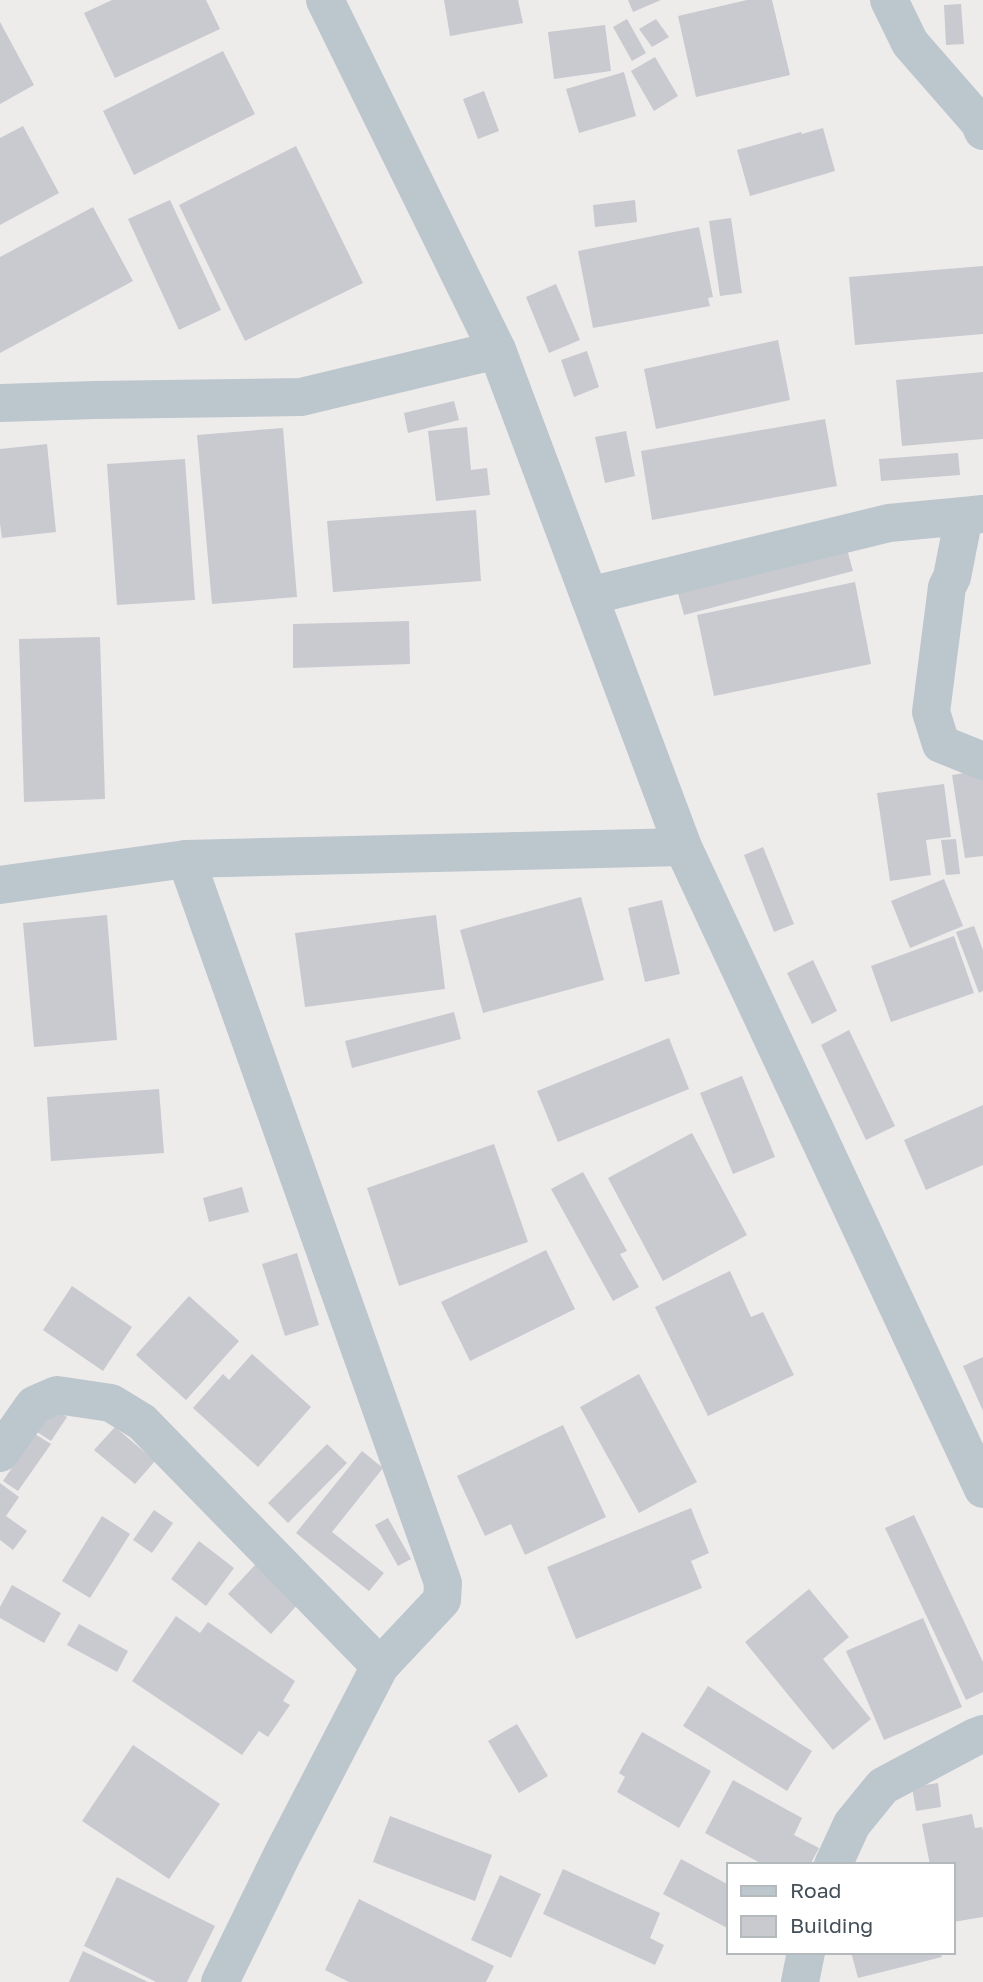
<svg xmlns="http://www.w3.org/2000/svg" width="983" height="1982" viewBox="0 0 983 1982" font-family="'Golos Text',sans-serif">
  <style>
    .building { fill: #c8cad0 }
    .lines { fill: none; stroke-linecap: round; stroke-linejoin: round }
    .minor { stroke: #bcc6cd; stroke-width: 38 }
  </style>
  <rect width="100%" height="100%" fill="#eeebeb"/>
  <g class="building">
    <path d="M 112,0 L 206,0 L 220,29 L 115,78 L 84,13 Z"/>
    <path d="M 444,0 L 518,0 L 523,23 L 450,36 Z"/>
    <path d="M 628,0 L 661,0 L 633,12 Z"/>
    <path d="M 747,0 L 772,0 L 790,75 L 696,97 L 678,16 Z"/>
    <path d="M 961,4 L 964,44 L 946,45 L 944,5 Z"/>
    <path d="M 627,19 L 646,53 L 632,61 L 613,27 Z"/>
    <path d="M 656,19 L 669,37 L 652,47 L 639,29 Z"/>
    <path d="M 0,22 L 34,85 L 0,104 Z"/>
    <path d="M 605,25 L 611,71 L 554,79 L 548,32 Z"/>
    <path d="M 223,51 L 255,114 L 134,175 L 103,111 Z"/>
    <path d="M 655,57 L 678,96 L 654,111 L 631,71 Z"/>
    <path d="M 624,72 L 636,116 L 579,133 L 566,89 Z"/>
    <path d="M 484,91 L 499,131 L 478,139 L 463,99 Z"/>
    <path d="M 23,126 L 59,193 L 0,225 L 0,138 Z"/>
    <path d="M 823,128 L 835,171 L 750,196 L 737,150 L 801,132 L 802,134 Z"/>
    <path d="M 296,146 L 363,283 L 245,341 L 179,205 Z"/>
    <path d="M 170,200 L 221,310 L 179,330 L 128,219 Z"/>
    <path d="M 635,200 L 637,222 L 595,227 L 593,205 Z"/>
    <path d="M 93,207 L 133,281 L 0,353 L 0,257 Z"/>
    <path d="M 731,218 L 742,293 L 720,296 L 709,221 Z"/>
    <path d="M 699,227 L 713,297 L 708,298 L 710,306 L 593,328 L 578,251 Z"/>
    <path d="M 983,266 L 983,334 L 855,345 L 849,277 Z"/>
    <path d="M 556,284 L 580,340 L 549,353 L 526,297 Z"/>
    <path d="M 778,340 L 790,400 L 656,429 L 644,369 Z"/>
    <path d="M 587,351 L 599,387 L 574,397 L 561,360 Z"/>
    <path d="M 983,372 L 983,439 L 902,446 L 896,380 Z"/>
    <path d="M 454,401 L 459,420 L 408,433 L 404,413 Z"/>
    <path d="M 825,419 L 837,486 L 652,520 L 641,451 Z"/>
    <path d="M 467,427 L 471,470 L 487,468 L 490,495 L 436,501 L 428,431 Z"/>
    <path d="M 283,428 L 297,597 L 212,604 L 197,435 Z"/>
    <path d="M 626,431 L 635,476 L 605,483 L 595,437 Z"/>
    <path d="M 47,444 L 56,532 L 2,538 L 0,524 L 0,449 Z"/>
    <path d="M 958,453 L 960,475 L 881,481 L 879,459 Z"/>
    <path d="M 185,459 L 195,600 L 117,605 L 107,464 Z"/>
    <path d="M 476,510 L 481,581 L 333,592 L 327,521 Z"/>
    <path d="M 845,542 L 853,571 L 684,615 L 676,586 Z"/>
    <path d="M 855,582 L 871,664 L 714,696 L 697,615 Z"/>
    <path d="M 409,621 L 410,664 L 293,668 L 293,624 Z"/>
    <path d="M 100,637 L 105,799 L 24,802 L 19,639 Z"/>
    <path d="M 983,770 L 983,856 L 965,858 L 952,775 Z"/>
    <path d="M 944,784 L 951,837 L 926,840 L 931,875 L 890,881 L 877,793 Z"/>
    <path d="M 956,839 L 960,874 L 946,875 L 941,840 Z"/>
    <path d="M 763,847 L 794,924 L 774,932 L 744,855 Z"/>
    <path d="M 944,879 L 963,926 L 910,948 L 891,901 Z"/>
    <path d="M 581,897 L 604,980 L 483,1013 L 460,930 Z"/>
    <path d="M 662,900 L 680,974 L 645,982 L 628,908 Z"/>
    <path d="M 107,915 L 117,1040 L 34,1047 L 23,923 Z"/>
    <path d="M 436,915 L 445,989 L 305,1007 L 295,933 Z"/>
    <path d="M 974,926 L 983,950 L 983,991 L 979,993 L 956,932 Z"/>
    <path d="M 954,936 L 974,993 L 891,1022 L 871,966 Z"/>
    <path d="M 813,960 L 837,1011 L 812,1024 L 787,973 Z"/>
    <path d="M 454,1012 L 461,1039 L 352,1068 L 345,1041 Z"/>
    <path d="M 849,1030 L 895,1126 L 866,1140 L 821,1045 Z"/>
    <path d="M 669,1038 L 689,1089 L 558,1142 L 537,1091 Z"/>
    <path d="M 742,1076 L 775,1157 L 733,1174 L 700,1093 Z"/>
    <path d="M 159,1089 L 164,1153 L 51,1161 L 47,1097 Z"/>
    <path d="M 983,1105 L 983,1165 L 926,1190 L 904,1140 Z"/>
    <path d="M 692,1133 L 747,1235 L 663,1281 L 608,1178 Z"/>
    <path d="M 494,1144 L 528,1242 L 399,1286 L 367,1188 Z"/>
    <path d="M 583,1172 L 627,1251 L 620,1254 L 639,1287 L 613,1301 L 551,1189 Z"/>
    <path d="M 242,1187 L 249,1212 L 209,1222 L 203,1198 Z"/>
    <path d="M 546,1250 L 575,1309 L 470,1361 L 441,1302 Z"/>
    <path d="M 297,1253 L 319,1325 L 285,1336 L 262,1264 Z"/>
    <path d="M 730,1271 L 751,1317 L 763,1312 L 794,1375 L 708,1416 L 655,1307 Z"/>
    <path d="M 72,1286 L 132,1327 L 103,1371 L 43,1330 Z"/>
    <path d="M 189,1296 L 239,1341 L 186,1400 L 136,1355 Z"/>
    <path d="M 252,1354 L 311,1407 L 258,1467 L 193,1408 L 223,1374 L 229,1380 Z"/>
    <path d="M 983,1357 L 983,1411 L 963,1366 Z"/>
    <path d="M 639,1374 L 697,1482 L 639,1513 L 580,1407 Z"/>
    <path d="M 53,1408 L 67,1417 L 51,1441 L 37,1432 Z"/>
    <path d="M 563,1425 L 606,1517 L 525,1555 L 511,1524 L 485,1536 L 457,1476 Z"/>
    <path d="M 115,1427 L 155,1461 L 135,1484 L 94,1450 Z"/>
    <path d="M 35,1434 L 51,1444 L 18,1491 L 3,1481 Z"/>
    <path d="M 327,1444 L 347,1463 L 288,1523 L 268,1503 Z"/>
    <path d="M 362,1451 L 383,1468 L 332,1532 L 384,1573 L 369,1591 L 296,1533 Z"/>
    <path d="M 0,1483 L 19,1497 L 6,1516 L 27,1531 L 13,1550 L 0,1540 Z"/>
    <path d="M 691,1508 L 709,1553 L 691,1561 L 702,1588 L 576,1639 L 547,1567 Z"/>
    <path d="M 154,1510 L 173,1523 L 152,1553 L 133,1540 Z"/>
    <path d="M 914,1515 L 983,1662 L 983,1692 L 966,1700 L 885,1528 Z"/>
    <path d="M 102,1516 L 130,1534 L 90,1598 L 62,1581 Z"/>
    <path d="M 388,1518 L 411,1559 L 398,1566 L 375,1525 Z"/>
    <path d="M 199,1541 L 234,1568 L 206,1606 L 171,1579 Z"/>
    <path d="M 256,1564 L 299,1603 L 271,1634 L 228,1594 Z"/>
    <path d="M 12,1585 L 61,1613 L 44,1643 L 0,1618 L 0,1607 Z"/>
    <path d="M 809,1589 L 849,1637 L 823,1659 L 871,1719 L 833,1750 L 745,1642 Z"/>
    <path d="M 176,1616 L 200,1633 L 208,1622 L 295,1681 L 283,1701 L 290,1705 L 268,1737 L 259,1731 L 242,1755 L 132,1681 Z"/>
    <path d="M 923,1618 L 962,1707 L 884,1740 L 846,1651 Z"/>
    <path d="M 79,1624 L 128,1651 L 117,1672 L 67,1645 Z"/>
    <path d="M 708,1686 L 812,1751 L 787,1791 L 683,1726 Z"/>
    <path d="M 517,1724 L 548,1776 L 519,1793 L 488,1741 Z"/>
    <path d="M 642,1732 L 711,1771 L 679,1828 L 617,1792 L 625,1777 L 619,1773 Z"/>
    <path d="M 133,1745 L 220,1804 L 169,1879 L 82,1821 Z"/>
    <path d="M 733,1780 L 802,1818 L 794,1835 L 819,1848 L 810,1865 L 764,1865 L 705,1833 Z"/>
    <path d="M 938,1783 L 941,1807 L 916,1811 L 912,1787 Z"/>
    <path d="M 972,1814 L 975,1828 L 982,1827 L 983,1831 L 983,1917 L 953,1922 L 953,1865 L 930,1865 L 922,1824 Z"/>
    <path d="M 390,1816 L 492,1855 L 475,1901 L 373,1862 Z"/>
    <path d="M 681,1859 L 729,1885 L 729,1929 L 663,1894 Z"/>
    <path d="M 563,1869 L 660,1913 L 650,1938 L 664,1945 L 655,1965 L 543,1914 Z"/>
    <path d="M 500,1875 L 541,1894 L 511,1958 L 471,1940 Z"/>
    <path d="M 117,1877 L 215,1926 L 187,1982 L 156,1982 L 84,1946 Z"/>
    <path d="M 359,1899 L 494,1966 L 486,1982 L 349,1982 L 325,1970 Z"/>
    <path d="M 83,1951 L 148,1982 L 69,1982 Z"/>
    <path d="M 851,1952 L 940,1952 L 942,1957 L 858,1978 Z"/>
  </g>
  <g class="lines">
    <g class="minor">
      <path d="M 325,0 L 497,350 L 683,847 L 983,1489"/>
      <path d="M 889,0 L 910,43 L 979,122 L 983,131"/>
      <path d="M 0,403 L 95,400 L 301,397 L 497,350"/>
      <path d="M 983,514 L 964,516 L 952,577 L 947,587 L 931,712 L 941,744 L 983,761"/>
      <path d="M 589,596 L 889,523 L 964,516"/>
      <path d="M 186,859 L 443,1583 L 442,1600 L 380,1666 L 282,1855 L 220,1982"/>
      <path d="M 0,885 L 186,859 L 683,847"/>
      <path d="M 0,1453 L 34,1405 L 57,1395 L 111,1403 L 142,1422 L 380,1666"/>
      <path d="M 833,1865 L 852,1824 L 883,1786 L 975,1737 L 983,1734"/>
      <path d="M 800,1982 L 806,1952"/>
    </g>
  </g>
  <rect x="727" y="1863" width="228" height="91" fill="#ffffff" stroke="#b4b9bc" stroke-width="2"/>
  <rect x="741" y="1886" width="35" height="10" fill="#bcc6cd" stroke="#b4b9bc" stroke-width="2"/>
  <text x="790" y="1898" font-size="21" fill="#444f58">Road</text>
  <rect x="741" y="1916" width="35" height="21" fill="#c8cad0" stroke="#b4b9bc" stroke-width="2"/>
  <text x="790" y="1933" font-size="21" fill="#444f58">Building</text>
</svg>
